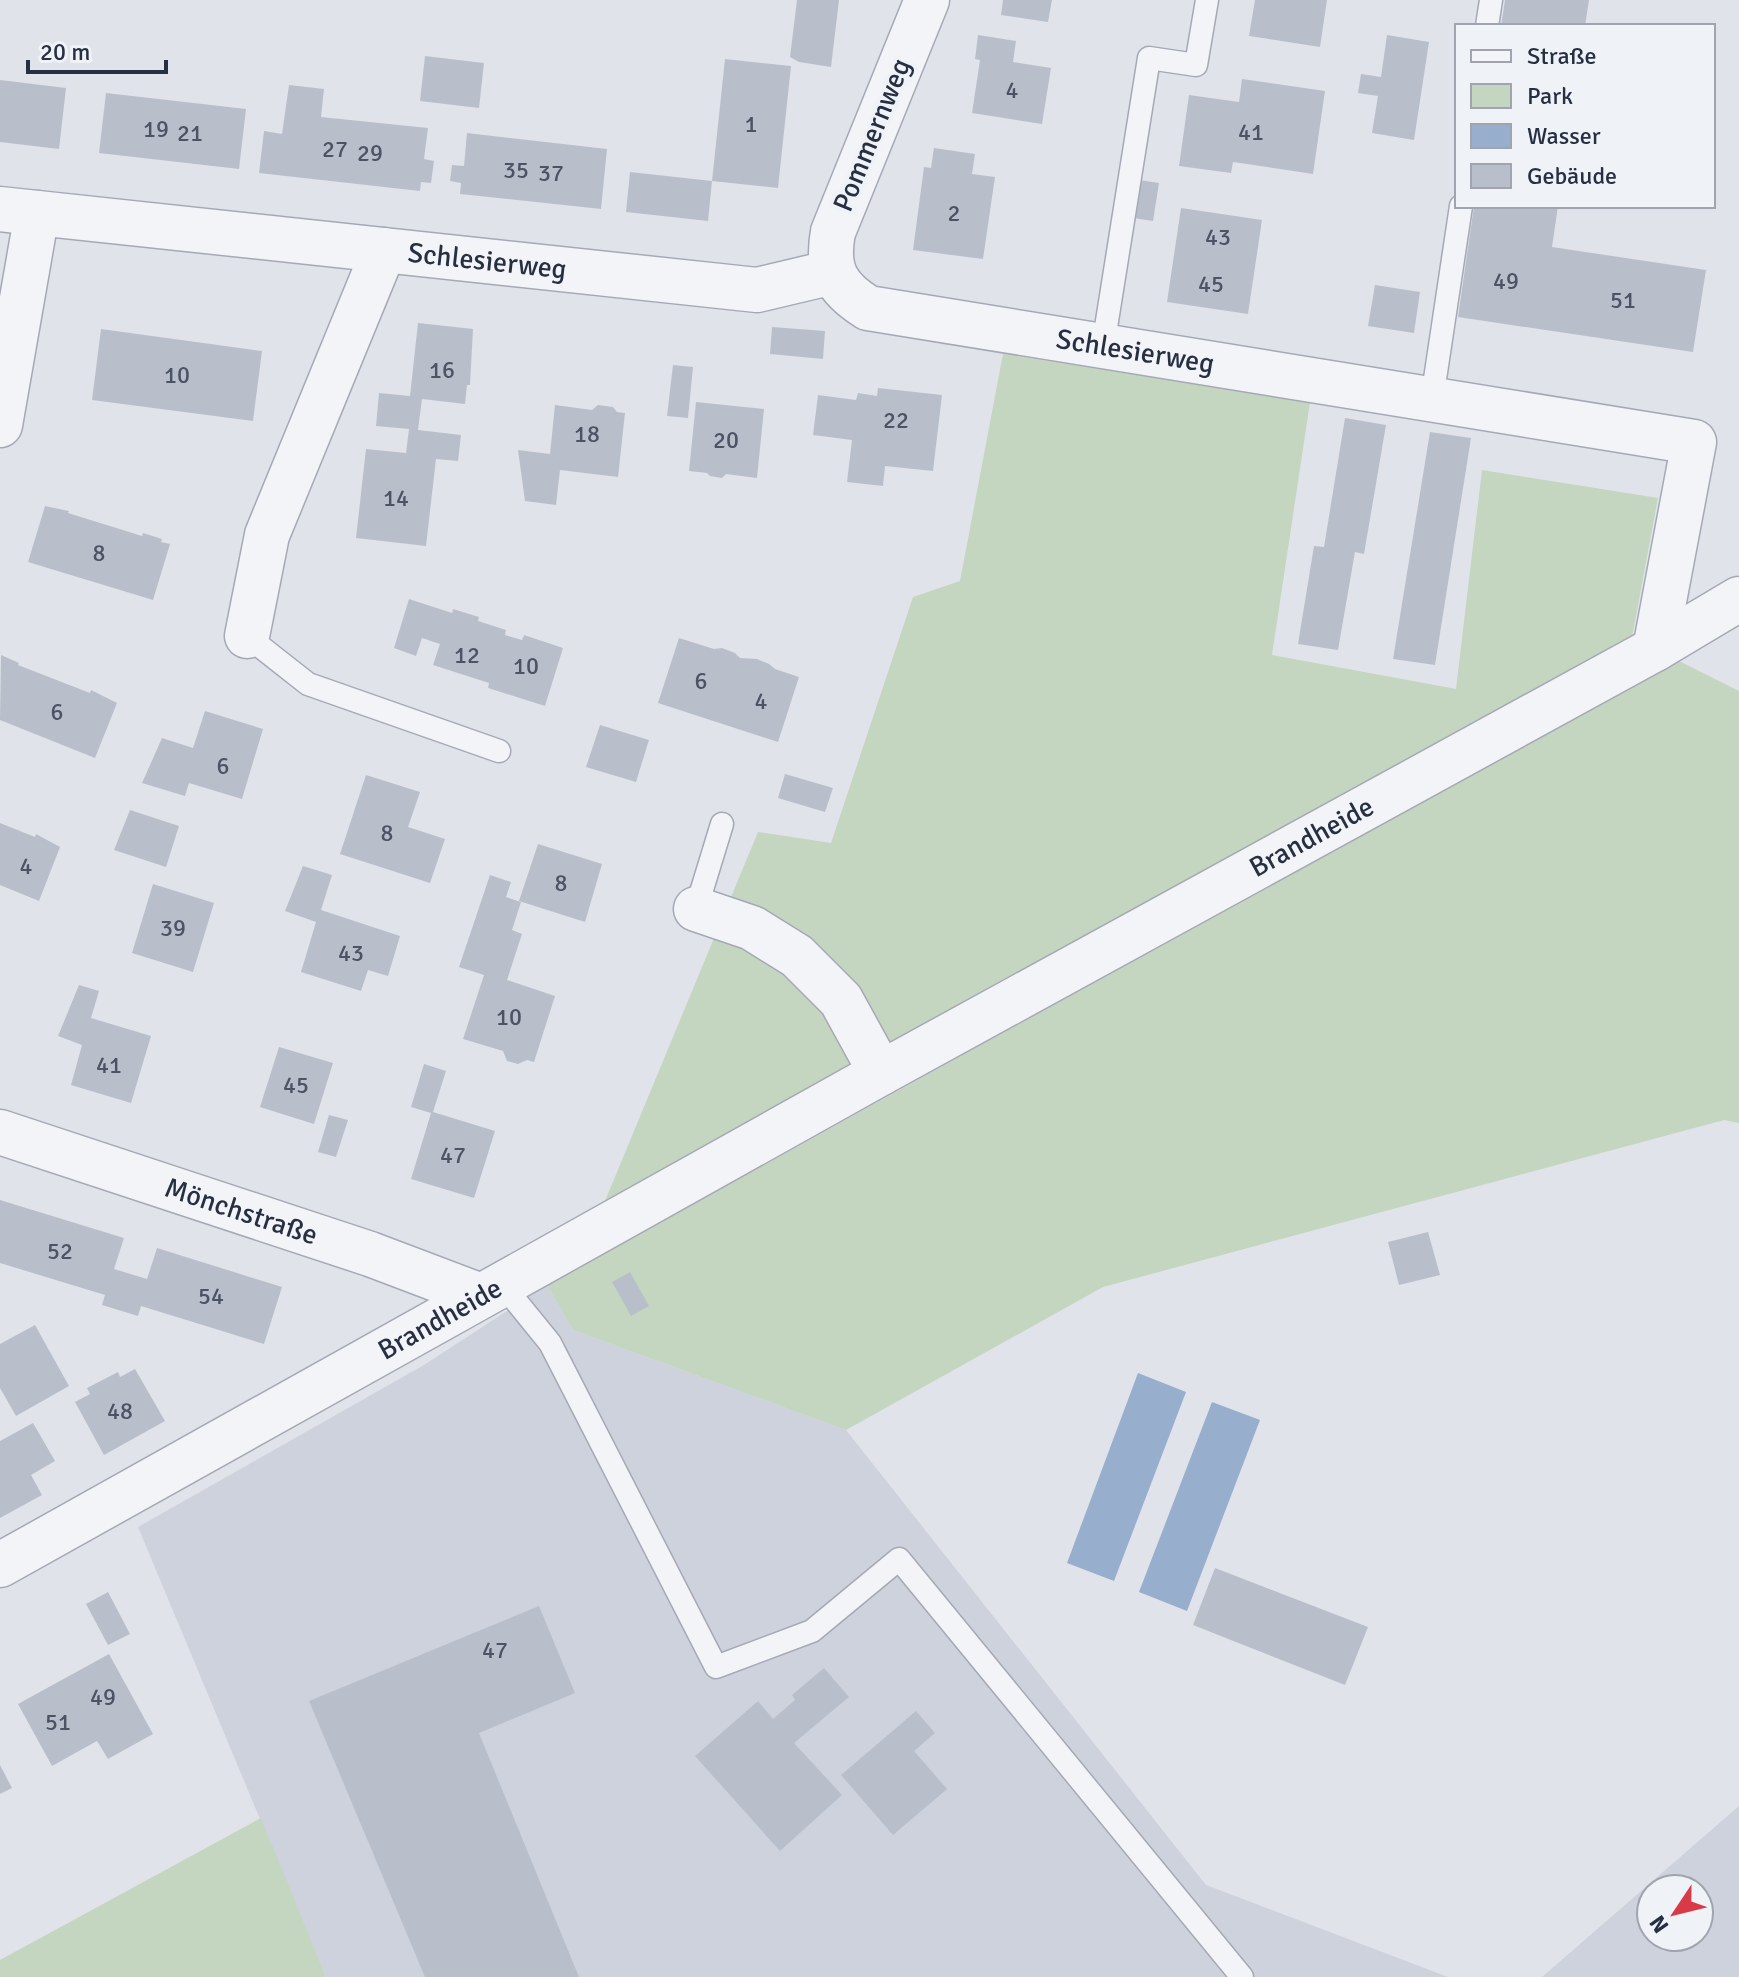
<svg xmlns="http://www.w3.org/2000/svg" width="1739" height="1977" viewBox="0 0 1739 1977" font-family="Signika,sans-serif">
  <style>
    .built { fill: #ced2dc; fill-rule: evenodd }
    .green { fill: #c4d5c0 }
    .water { fill: #98aecd }
    .building { fill: #b9bfca }
    .lines { fill: none; stroke-linecap: round; stroke-linejoin: round }
    .service-casing { stroke: #a5a9b5; stroke-width: 25 }
    .minor-casing { stroke: #a5a9b5; stroke-width: 47 }
    .service { stroke: #f3f4f8; stroke-width: 22 }
    .minor { stroke: #f3f4f8; stroke-width: 44 }
    .labels { text-anchor: middle; dominant-baseline: central; stroke-width: 8; stroke-linejoin: round; paint-order: stroke }
    .number-label { font-size: 24px; fill: #4c5365 }
    .street-label { font-size: 28px; fill: #272f43; stroke: #eff2f7 }
  </style>
  <rect width="100%" height="100%" fill="#e0e3ea"/>
  <g class="built">
    <path d="M 547,1285 L 573,1330 L 846,1430 L 1206,1885 L 1448,1977 L 326,1977 L 138,1527 L 424,1365 Z"/>
    <path d="M 1739,1806 L 1739,1977 L 1542,1977 ZM 1651,1889 L 1699,1889 L 1699,1937 L 1651,1937 Z"/>
  </g>
  <g class="green">
    <path d="M 1003,354 L 1310,402 L 1272,655 L 1456,689 L 1482,470 L 1658,498 L 1630,648 L 605,1201 L 758,832 L 831,843 L 913,597 L 960,581 Z"/>
    <path d="M 1677,660 L 1739,691 L 1739,1123 L 1724,1120 L 1103,1287 L 846,1430 L 573,1330 L 547,1285 Z"/>
    <path d="M 261,1818 L 326,1977 L 0,1977 L 0,1960 Z"/>
  </g>
  <g class="water">
    <path d="M 1138,1373 L 1186,1392 L 1114,1581 L 1067,1563 Z"/>
    <path d="M 1212,1402 L 1260,1420 L 1187,1611 L 1139,1592 Z"/>
  </g>
  <g class="building">
    <path d="M 797,0 L 839,0 L 831,67 L 799,62 L 790,57 Z"/>
    <path d="M 1003,0 L 1052,0 L 1048,22 L 1001,15 Z"/>
    <path d="M 1255,0 L 1327,0 L 1320,47 L 1249,36 Z"/>
    <path d="M 1505,0 L 1589,0 L 1585,26 L 1501,26 Z"/>
    <path d="M 978,35 L 1016,41 L 1013,62 L 1051,68 L 1042,124 L 972,113 L 980,60 L 975,59 Z"/>
    <path d="M 1387,35 L 1429,42 L 1414,140 L 1372,133 L 1378,96 L 1358,93 L 1361,74 L 1381,77 Z"/>
    <path d="M 425,56 L 484,63 L 479,108 L 420,101 Z"/>
    <path d="M 725,59 L 791,66 L 778,188 L 712,181 Z"/>
    <path d="M 1242,79 L 1325,91 L 1313,174 L 1233,162 L 1231,173 L 1179,166 L 1189,95 L 1239,102 Z"/>
    <path d="M 0,80 L 66,88 L 59,149 L 0,142 Z"/>
    <path d="M 289,85 L 324,89 L 321,117 L 428,128 L 424,159 L 434,161 L 431,183 L 421,182 L 420,191 L 259,173 L 264,131 L 282,134 Z"/>
    <path d="M 106,93 L 246,109 L 239,169 L 99,153 Z"/>
    <path d="M 467,133 L 607,149 L 601,209 L 460,194 L 461,183 L 450,181 L 452,165 L 464,166 Z"/>
    <path d="M 934,148 L 975,154 L 972,174 L 995,177 L 983,259 L 913,250 L 924,167 L 931,168 Z"/>
    <path d="M 630,172 L 712,181 L 708,221 L 626,212 Z"/>
    <path d="M 1139,180 L 1159,183 L 1153,221 L 1133,218 Z"/>
    <path d="M 1474,206 L 1558,206 L 1552,247 L 1706,270 L 1693,352 L 1458,317 Z"/>
    <path d="M 1181,208 L 1262,220 L 1248,314 L 1167,302 Z"/>
    <path d="M 1375,285 L 1420,292 L 1414,333 L 1368,326 Z"/>
    <path d="M 418,323 L 473,329 L 470,385 L 467,385 L 465,404 L 422,399 L 418,430 L 461,435 L 458,461 L 436,459 L 426,546 L 356,538 L 366,449 L 406,453 L 409,429 L 376,426 L 379,393 L 410,396 Z"/>
    <path d="M 772,327 L 825,331 L 823,359 L 770,354 Z"/>
    <path d="M 101,329 L 262,351 L 253,421 L 92,400 Z"/>
    <path d="M 673,365 L 693,367 L 688,418 L 667,416 Z"/>
    <path d="M 878,388 L 942,395 L 933,471 L 885,466 L 883,486 L 847,482 L 852,440 L 813,435 L 818,395 L 856,400 L 858,393 L 877,396 Z"/>
    <path d="M 696,402 L 764,409 L 757,478 L 726,474 L 722,478 L 710,476 L 707,473 L 689,471 Z"/>
    <path d="M 555,405 L 592,410 L 598,405 L 613,407 L 617,412 L 625,413 L 618,477 L 560,470 L 556,505 L 525,501 L 518,450 L 550,454 Z"/>
    <path d="M 1345,418 L 1386,425 L 1364,554 L 1355,552 L 1338,650 L 1298,644 L 1314,546 L 1324,547 Z"/>
    <path d="M 1430,432 L 1471,438 L 1435,665 L 1393,659 Z"/>
    <path d="M 45,506 L 69,511 L 68,513 L 142,536 L 143,533 L 162,539 L 161,542 L 170,544 L 153,600 L 28,562 Z"/>
    <path d="M 409,599 L 452,613 L 453,609 L 479,617 L 478,621 L 506,630 L 505,635 L 522,640 L 524,635 L 563,648 L 545,706 L 488,688 L 489,683 L 433,665 L 440,644 L 422,638 L 416,656 L 394,648 Z"/>
    <path d="M 679,638 L 714,649 L 722,648 L 735,653 L 740,658 L 757,659 L 769,664 L 775,669 L 799,677 L 778,742 L 658,703 Z"/>
    <path d="M 1,655 L 19,663 L 18,665 L 90,693 L 91,690 L 117,703 L 95,758 L 0,720 Z"/>
    <path d="M 205,711 L 263,729 L 242,799 L 189,783 L 185,796 L 142,783 L 162,738 L 193,748 Z"/>
    <path d="M 600,725 L 649,740 L 636,782 L 586,767 Z"/>
    <path d="M 785,774 L 833,788 L 825,812 L 778,798 Z"/>
    <path d="M 366,775 L 420,792 L 408,827 L 445,839 L 430,883 L 340,854 Z"/>
    <path d="M 130,810 L 179,826 L 166,867 L 114,850 Z"/>
    <path d="M 0,823 L 35,837 L 36,834 L 60,847 L 39,901 L 0,885 Z"/>
    <path d="M 538,844 L 602,864 L 585,922 L 519,901 Z"/>
    <path d="M 303,866 L 332,875 L 321,910 L 400,936 L 388,976 L 368,970 L 361,991 L 301,972 L 316,922 L 285,911 Z"/>
    <path d="M 490,875 L 511,882 L 506,897 L 521,902 L 512,930 L 522,934 L 507,980 L 555,996 L 534,1062 L 527,1060 L 518,1064 L 507,1061 L 503,1051 L 463,1039 L 484,975 L 459,967 Z"/>
    <path d="M 153,884 L 214,903 L 193,972 L 132,953 Z"/>
    <path d="M 79,985 L 99,991 L 91,1018 L 151,1036 L 131,1103 L 71,1085 L 82,1045 L 58,1036 Z"/>
    <path d="M 279,1047 L 333,1063 L 314,1124 L 260,1107 Z"/>
    <path d="M 424,1064 L 446,1071 L 433,1112 L 495,1131 L 474,1198 L 411,1179 L 431,1113 L 411,1107 Z"/>
    <path d="M 329,1115 L 348,1120 L 336,1157 L 318,1152 Z"/>
    <path d="M 0,1200 L 124,1238 L 114,1269 L 147,1279 L 157,1248 L 282,1287 L 264,1344 L 141,1306 L 138,1316 L 102,1305 L 105,1295 L 0,1263 Z"/>
    <path d="M 1428,1232 L 1440,1275 L 1399,1285 L 1388,1242 Z"/>
    <path d="M 630,1272 L 649,1306 L 631,1316 L 612,1282 Z"/>
    <path d="M 35,1325 L 69,1386 L 16,1416 L 0,1388 L 0,1344 Z"/>
    <path d="M 135,1369 L 165,1421 L 104,1455 L 75,1402 L 90,1394 L 87,1388 L 118,1372 L 120,1377 Z"/>
    <path d="M 33,1423 L 55,1461 L 31,1475 L 42,1495 L 0,1518 L 0,1441 Z"/>
    <path d="M 1215,1568 L 1368,1627 L 1345,1685 L 1193,1625 Z"/>
    <path d="M 108,1592 L 130,1634 L 108,1645 L 86,1604 Z"/>
    <path d="M 539,1606 L 575,1693 L 479,1733 L 579,1977 L 425,1977 L 309,1701 Z"/>
    <path d="M 109,1654 L 153,1734 L 108,1759 L 97,1741 L 52,1766 L 18,1704 Z"/>
    <path d="M 824,1668 L 849,1697 L 794,1743 L 842,1795 L 780,1851 L 695,1756 L 758,1701 L 773,1719 L 795,1700 L 792,1695 Z"/>
    <path d="M 916,1711 L 935,1733 L 914,1751 L 947,1789 L 893,1835 L 841,1775 Z"/>
    <path d="M 0,1765 L 12,1788 L 0,1794 Z"/>
  </g>
  <g class="lines">
    <defs>
      <g id="service">
        <path d="M 1487,26 L 1491,0"/>
        <path d="M 1103,346 L 1149,58 L 1196,65 L 1207,0"/>
        <path d="M 1432,399 L 1461,206"/>
        <path d="M 247,636 L 308,684 L 499,751"/>
        <path d="M 696,909 L 722,824"/>
        <path d="M 502,1284 L 550,1343 L 716,1667 L 812,1631 L 899,1559 L 1242,1977"/>
      </g>
      <g id="minor">
        <path id="s1" d="M 927,0 L 833,232 C 826,270 836,288 868,308 L 1694,442 L 1655,649"/>
        <path id="s2" d="M 0,209 L 757,290 L 833,272"/>
        <path d="M 0,425 L 37,213"/>
        <path d="M 247,636 L 267,535 L 384,250"/>
        <path d="M 696,909 L 752,928 L 797,956 L 841,1000 L 881,1073"/>
        <path id="s3" d="M 0,1132 L 370,1254 L 481,1296"/>
        <path id="s4" d="M 0,1565 L 881,1073 L 1655,649 L 1739,599"/>
      </g>
    </defs>
    <use href="#service" class="service-casing"/>
    <use href="#minor" class="minor-casing"/>
    <use href="#service" class="service"/>
    <use href="#minor" class="minor"/>
  </g>
  <g class="labels">
    <g class="number-label">
      <text x="1012" y="90">4</text>
      <text x="751" y="124">1</text>
      <text x="156" y="129">19</text>
      <text x="1251" y="132">41</text>
      <text x="190" y="133">21</text>
      <text x="335" y="149">27</text>
      <text x="370" y="153">29</text>
      <text x="516" y="170">35</text>
      <text x="551" y="173">37</text>
      <text x="954" y="213">2</text>
      <text x="1218" y="237">43</text>
      <text x="1506" y="281">49</text>
      <text x="1211" y="284">45</text>
      <text x="1623" y="300">51</text>
      <text x="442" y="370">16</text>
      <text x="177" y="375">10</text>
      <text x="896" y="420">22</text>
      <text x="587" y="434">18</text>
      <text x="726" y="440">20</text>
      <text x="396" y="498">14</text>
      <text x="99" y="553">8</text>
      <text x="467" y="655">12</text>
      <text x="526" y="666">10</text>
      <text x="701" y="681">6</text>
      <text x="761" y="701">4</text>
      <text x="57" y="712">6</text>
      <text x="223" y="766">6</text>
      <text x="387" y="833">8</text>
      <text x="26" y="866">4</text>
      <text x="561" y="883">8</text>
      <text x="173" y="928">39</text>
      <text x="351" y="953">43</text>
      <text x="509" y="1017">10</text>
      <text x="109" y="1065">41</text>
      <text x="296" y="1085">45</text>
      <text x="453" y="1155">47</text>
      <text x="60" y="1251">52</text>
      <text x="211" y="1296">54</text>
      <text x="120" y="1411">48</text>
      <text x="495" y="1650">47</text>
      <text x="103" y="1697">49</text>
      <text x="58" y="1722">51</text>
    </g>
    <g class="street-label">
      <text transform="translate(872 135) rotate(-68)">Pommernweg</text>
      <text stroke="none"><textPath href="#s2" startOffset="490">Schlesierweg</textPath></text>
      <text stroke="none"><textPath href="#s1" startOffset="612">Schlesierweg</textPath></text>
      <text stroke="none"><textPath href="#s4" startOffset="1500">Brandheide</textPath></text>
      <text stroke="none"><textPath href="#s3" startOffset="254">Mönchstraße</textPath></text>
      <text stroke="none"><textPath href="#s4" startOffset="504">Brandheide</textPath></text>
    </g>
  </g>
  <rect x="1455" y="24" width="260" height="184" fill="#eff2f7" stroke="#9fa4af" stroke-width="2"/>
  <rect x="1471" y="50" width="40" height="12" fill="#f3f4f8" stroke="#9fa4af" stroke-width="2"/>
  <text x="1527" y="64" font-size="24" fill="#272f43">Straße</text>
  <rect x="1471" y="84" width="40" height="24" fill="#c4d5c0" stroke="#9fa4af" stroke-width="2"/>
  <text x="1527" y="104" font-size="24" fill="#272f43">Park</text>
  <rect x="1471" y="124" width="40" height="24" fill="#98aecd" stroke="#9fa4af" stroke-width="2"/>
  <text x="1527" y="144" font-size="24" fill="#272f43">Wasser</text>
  <rect x="1471" y="164" width="40" height="24" fill="#b9bfca" stroke="#9fa4af" stroke-width="2"/>
  <text x="1527" y="184" font-size="24" fill="#272f43">Gebäude</text>
  <g transform="translate(1675 1913) rotate(235)"><circle r="38" fill="#eff2f7" stroke="#9fa4af" stroke-width="2"/>
  <path d="M0-6L14 30L0 20L-14 30Z" fill="#d93a47"/>
  <text y="-12" font-size="22" font-weight="bold" text-anchor="middle" fill="#272f43">N</text>
  </g>
  <path d="M28 60v12h138v-12" fill="none" stroke="#272f43" stroke-width="4"/>
  <text x="40" y="60" font-size="24" fill="#272f43" stroke="#eff2f7" stroke-width="6" paint-order="stroke">20 m</text>
</svg>
